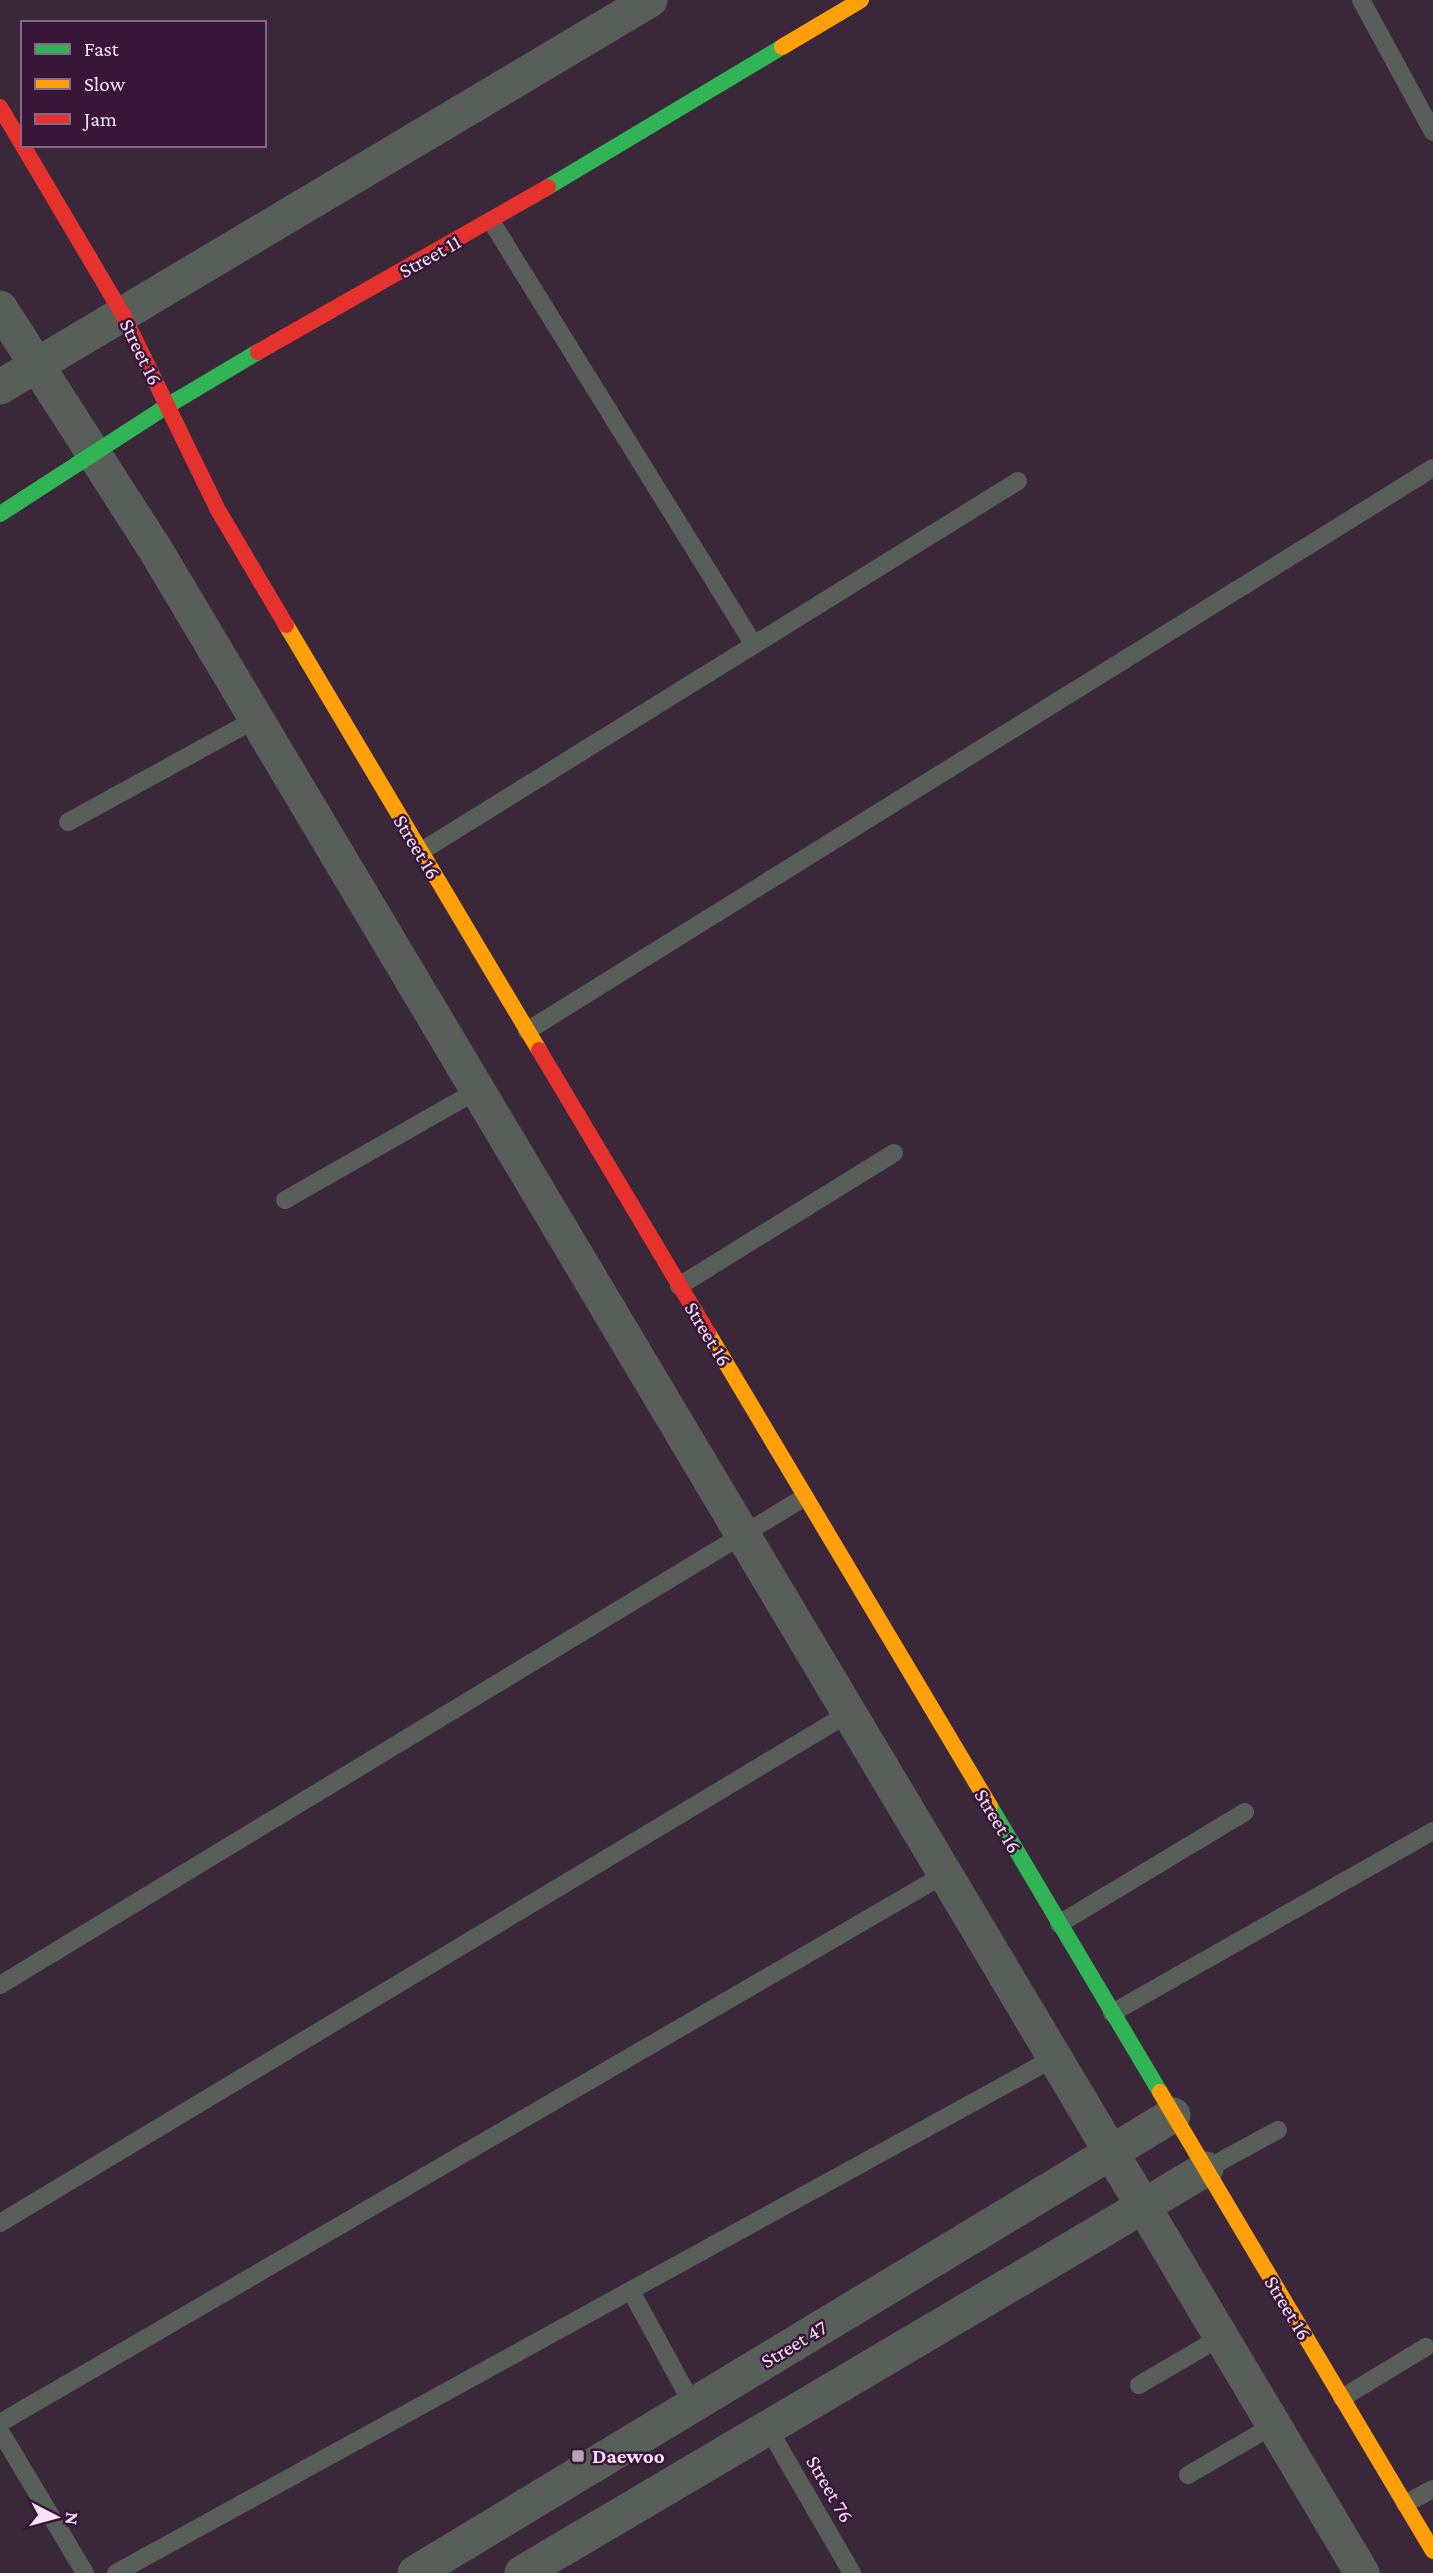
<svg xmlns="http://www.w3.org/2000/svg" width="1433" height="2573" viewBox="0 0 1433 2573" font-family="'Crimson Pro',serif">
  <style>
    .lines { fill: none; stroke-linecap: round; stroke-linejoin: round }
    .lane { stroke: #585f59; stroke-width: 18 }
    .street { stroke: #585f59; stroke-width: 35 }
    .fast { stroke: #30b455; stroke-width: 16 }
    .slow { stroke: #ff9f0a; stroke-width: 16 }
    .jam { stroke: #e5322d; stroke-width: 16 }
    .poi-dot { fill: #b6a1b6; stroke: #371638; stroke-width: 2.5 }
    .labels { text-anchor: middle; dominant-baseline: central; stroke-width: 5; stroke-linejoin: round; paint-order: stroke }
    .street-label { font-size: 21px; fill: #f8e2f8; stroke: #371638 }
    .poi-label { font-size: 21px; font-weight: bold; fill: #f8e2f8; stroke: #371638; text-anchor: start }
  </style>
  <rect width="100%" height="100%" fill="#3a283a"/>
  <g class="lines">
    <g class="lane">
      <path d="M 1361,0 L 1433,132"/>
      <path d="M 491,221 L 754,645"/>
      <path d="M 68,822 L 256,719"/>
      <path d="M 420,852 L 1018,481"/>
      <path d="M 527,1031 L 1433,468"/>
      <path d="M 285,1200 L 478,1090"/>
      <path d="M 679,1286 L 894,1153"/>
      <path d="M 1059,1924 L 1245,1812"/>
      <path d="M 0,1985 L 805,1497"/>
      <path d="M 1112,2013 L 1433,1831"/>
      <path d="M 1206,2169 L 1278,2130"/>
      <path d="M 0,2223 L 849,1713"/>
      <path d="M 631,2291 L 693,2405"/>
      <path d="M 1139,2385 L 1221,2337"/>
      <path d="M 1342,2398 L 1426,2347"/>
      <path d="M 0,2423 L 945,1874"/>
      <path d="M 768,2428 L 852,2573"/>
      <path d="M 0,2431 L 85,2573"/>
      <path d="M 1188,2475 L 1274,2425"/>
      <path d="M 1405,2504 L 1433,2489"/>
      <path d="M 116,2573 L 1054,2058"/>
    </g>
    <g class="street">
      <path d="M 0,308 L 155,549 L 1362,2573"/>
      <path d="M 0,387 L 650,0"/>
      <path d="M 415,2573 L 1173,2115"/>
      <path d="M 522,2573 L 1206,2169"/>
    </g>
    <g class="fast">
      <path d="M 548,187 L 782,47"/>
      <path d="M 0,514 L 167,406 L 258,352"/>
      <path d="M 990,1806 L 1160,2092"/>
    </g>
    <g class="slow">
      <path d="M 782,47 L 861,0"/>
      <path d="M 286,625 L 539,1050"/>
      <path d="M 708,1333 L 990,1806"/>
      <path d="M 1160,2092 L 1433,2551"/>
    </g>
    <g class="jam">
      <path d="M 0,107 L 122,313 L 218,510 L 286,625"/>
      <path d="M 258,352 L 548,187"/>
      <path d="M 539,1050 L 708,1333"/>
    </g>
  </g>
  <rect class="poi-dot" x="571" y="2449" width="14" height="14" rx="3.5"/>
  <g class="labels">
    <g class="street-label">
      <text transform="translate(430 256) rotate(-29)">Street 11</text>
      <text transform="translate(141 352) rotate(64)">Street 16</text>
      <text transform="translate(417 847) rotate(59)">Street 16</text>
      <text transform="translate(708 1334) rotate(59)">Street 16</text>
      <text transform="translate(998 1821) rotate(59)">Street 16</text>
      <text transform="translate(1288 2308) rotate(59)">Street 16</text>
      <text transform="translate(794 2344) rotate(-31)">Street 47</text>
      <text transform="translate(830 2489) rotate(60)">Street 76</text>
    </g>
    <g class="poi-label">
      <text x="592" y="2456">Daewoo</text>
    </g>
  </g>
  <rect x="21" y="21" width="245" height="126" fill="#371638" stroke="#846885" stroke-width="2"/>
  <rect x="35" y="44" width="35" height="10" fill="#30b455" stroke="#846885" stroke-width="2"/>
  <text x="84" y="56" font-size="21" fill="#f8e2f8">Fast</text>
  <rect x="35" y="79" width="35" height="10" fill="#ff9f0a" stroke="#846885" stroke-width="2"/>
  <text x="84" y="91" font-size="21" fill="#f8e2f8">Slow</text>
  <rect x="35" y="114" width="35" height="10" fill="#e5322d" stroke="#846885" stroke-width="2"/>
  <text x="84" y="126" font-size="21" fill="#f8e2f8">Jam</text>
  <g transform="translate(56 2517) rotate(96)" stroke="#371638" stroke-width="5" paint-order="stroke">
  <path d="M0-5L12 26L0 18L-12 26Z" fill="#f8e2f8"/>
  <text y="-10" font-size="19" font-weight="bold" text-anchor="middle" fill="#f8e2f8">N</text>
  </g>
</svg>
